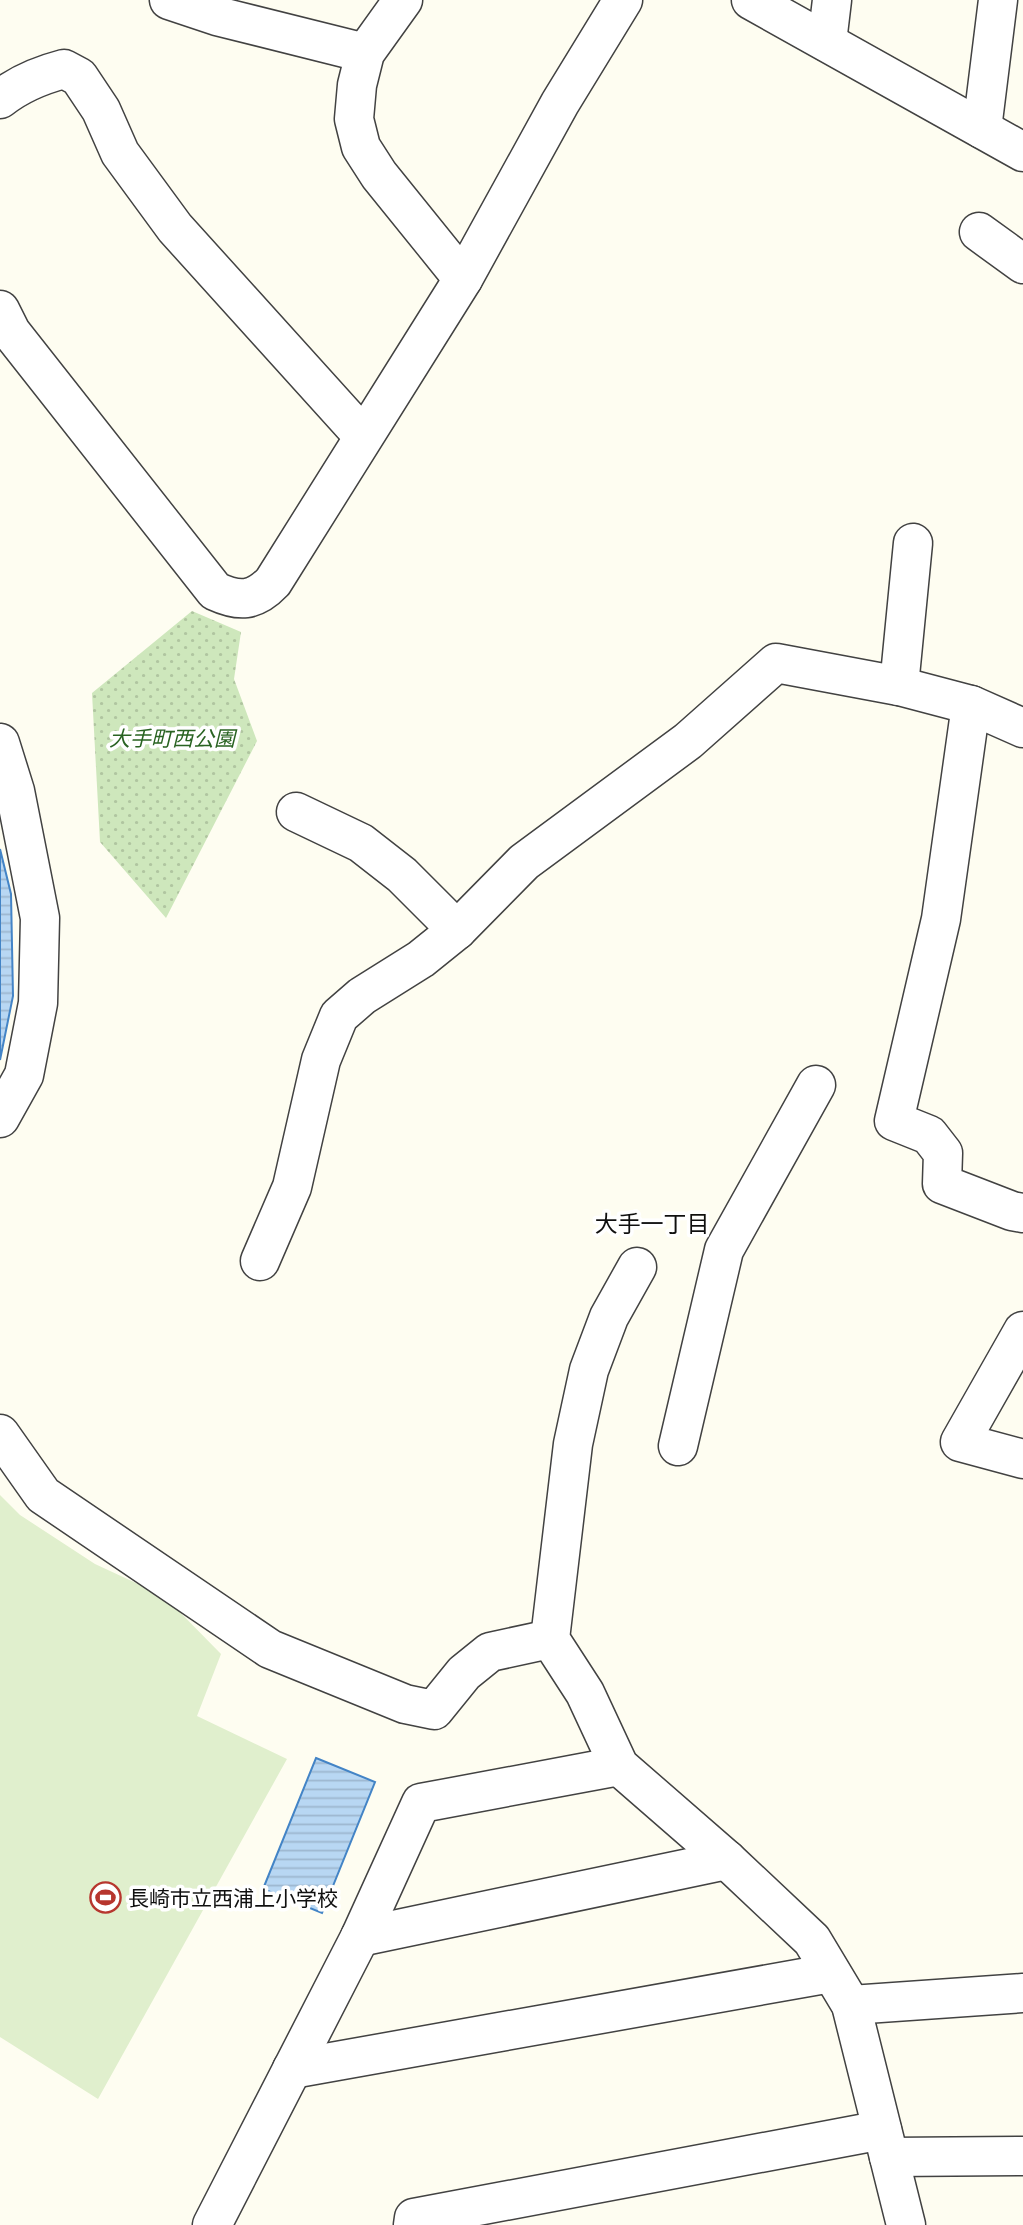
<svg xmlns="http://www.w3.org/2000/svg" width="1023" height="2225" viewBox="0 0 1023 2225" font-family="'IBM Plex Serif','Noto Sans JP',serif">
  <style>
    .park { fill: url(#park-dots) }
    .pitch { fill: #e0efcd }
    .water { fill: url(#water-rules); stroke: #4384c6; stroke-width: 2 }
    .lines { fill: none; stroke-linecap: round; stroke-linejoin: round }
    .minor-casing { stroke: #424242; stroke-width: 41 }
    .minor { stroke: #fff; stroke-width: 38 }
    .labels { text-anchor: middle; dominant-baseline: central; stroke-width: 7; stroke-linejoin: round; paint-order: stroke }
    .park-label { font-size: 21px; font-style: italic; fill: #296322; stroke: #fff }
    .poi-label { font-size: 21px; fill: #0f0f0f; stroke: #fff; text-anchor: start }
    .neighbourhood-label { font-size: 23px; fill: #0f0f0f; stroke: #fff }
  </style>
  <defs>
    <pattern id="park-dots" width="8" height="8" patternUnits="userSpaceOnUse" patternTransform="scale(1.75)"><rect width="8" height="8" fill="#cee7bc"/><path d="M2 2h.1M6 6h.1" fill="none" stroke="#b0c5a0" stroke-width="1.8" stroke-linecap="round"/></pattern>
    <pattern id="water-rules" width="6" height="5" patternUnits="userSpaceOnUse" patternTransform="scale(1.75)"><rect width="6" height="5" fill="#b8d7f3"/><path d="M0 2.5h6" fill="none" stroke="#9db7cf"/></pattern>
  </defs>
  <rect width="100%" height="100%" fill="#fefdf1"/>
  <path class="park" d="M 192,611 L 241,632 L 234,679 L 257,741 L 166,918 L 100,842 L 92,693 Z"/>
  <path class="pitch" d="M 0,1495 L 20,1515 L 95,1564 L 164,1596 L 221,1654 L 197,1716 L 287,1759 L 98,2099 L 0,2037 Z"/>
  <g class="water">
    <path d="M 0,849 L 11,894 L 13,996 L 0,1060 Z"/>
    <path d="M 316,1758 L 375,1782 L 322,1913 L 263,1889 Z"/>
  </g>
  <g class="lines">
    <defs>
      <g id="minor">
        <path d="M 169,0 L 217,16 L 365,53"/>
        <path d="M 403,0 L 365,53 L 357,85 L 354,119 L 361,147 L 379,175 L 463,279"/>
        <path d="M 751,0 L 1023,152"/>
        <path d="M 827,42 L 832,0"/>
        <path d="M 0,99 C 19,84 41,75 64,69 L 79,77 L 101,110 L 120,153 L 175,228 L 363,436"/>
        <path d="M 982,129 L 998,0"/>
        <path d="M 979,232 L 1023,264"/>
        <path d="M 0,310 L 11,332 L 215,591 C 239,602 254,602 273,582 L 463,279 L 560,103 L 623,0"/>
        <path d="M 899,686 L 913,543"/>
        <path d="M 971,705 L 941,919 L 894,1121 L 929,1135 L 943,1153 L 942,1184 L 1012,1211 L 1023,1213"/>
        <path d="M 0,743 L 15,791 L 40,918 L 38,1003 L 24,1075 L 0,1118"/>
        <path d="M 296,812 L 361,843 L 402,875 L 457,930"/>
        <path d="M 260,1261 L 292,1187 L 321,1060 L 339,1016 L 362,996 L 421,959 L 457,930 L 524,862 L 688,741 L 776,663 L 899,686 L 971,705 L 1023,728"/>
        <path d="M 637,1267 L 609,1317 L 589,1370 L 573,1444 L 550,1639 L 585,1693 L 619,1766 L 727,1860 L 812,1940 L 851,2005 L 906,2225"/>
        <path d="M 1023,1331 L 960,1442 L 1023,1459"/>
        <path d="M 0,1434 L 43,1495 L 270,1649 L 405,1704 L 434,1710 L 464,1673 L 490,1652 L 550,1639"/>
        <path d="M 678,1446 L 724,1250 L 816,1085"/>
        <path d="M 360,1937 L 727,1860"/>
        <path d="M 851,2005 L 1023,1993"/>
        <path d="M 292,2069 L 831,1973"/>
        <path d="M 889,2157 L 1023,2156"/>
        <path d="M 212,2225 L 360,1937 L 421,1803 L 619,1766"/>
        <path d="M 413,2225 L 414,2218 L 882,2130"/>
      </g>
    </defs>
    <use href="#minor" class="minor-casing"/>
    <use href="#minor" class="minor"/>
  </g>
  <defs>
    <symbol id="stadium-ring" viewBox="-11 -11 22 22"><circle r="9.5" fill="#fff" stroke="#b7362e" stroke-width="1.5"/><path d="M0-5a6.5 5 0 1 0 0 10a6.5 5 0 1 0 0-10ZM-3.5-1.8h7v3.6h-7Z" fill="#b7362e"/></symbol>
  </defs>
  <g fill-rule="evenodd">
    <use href="#stadium-ring" x="88" y="1880" width="35" height="35"/>
  </g>
  <g class="labels">
    <g class="park-label">
      <text x="172" y="738">大手町西公園</text>
    </g>
    <g class="poi-label">
      <text x="128" y="1898">長崎市立西浦上小学校</text>
    </g>
    <g class="neighbourhood-label">
      <text x="652" y="1223">大手一丁目</text>
    </g>
  </g>
</svg>
